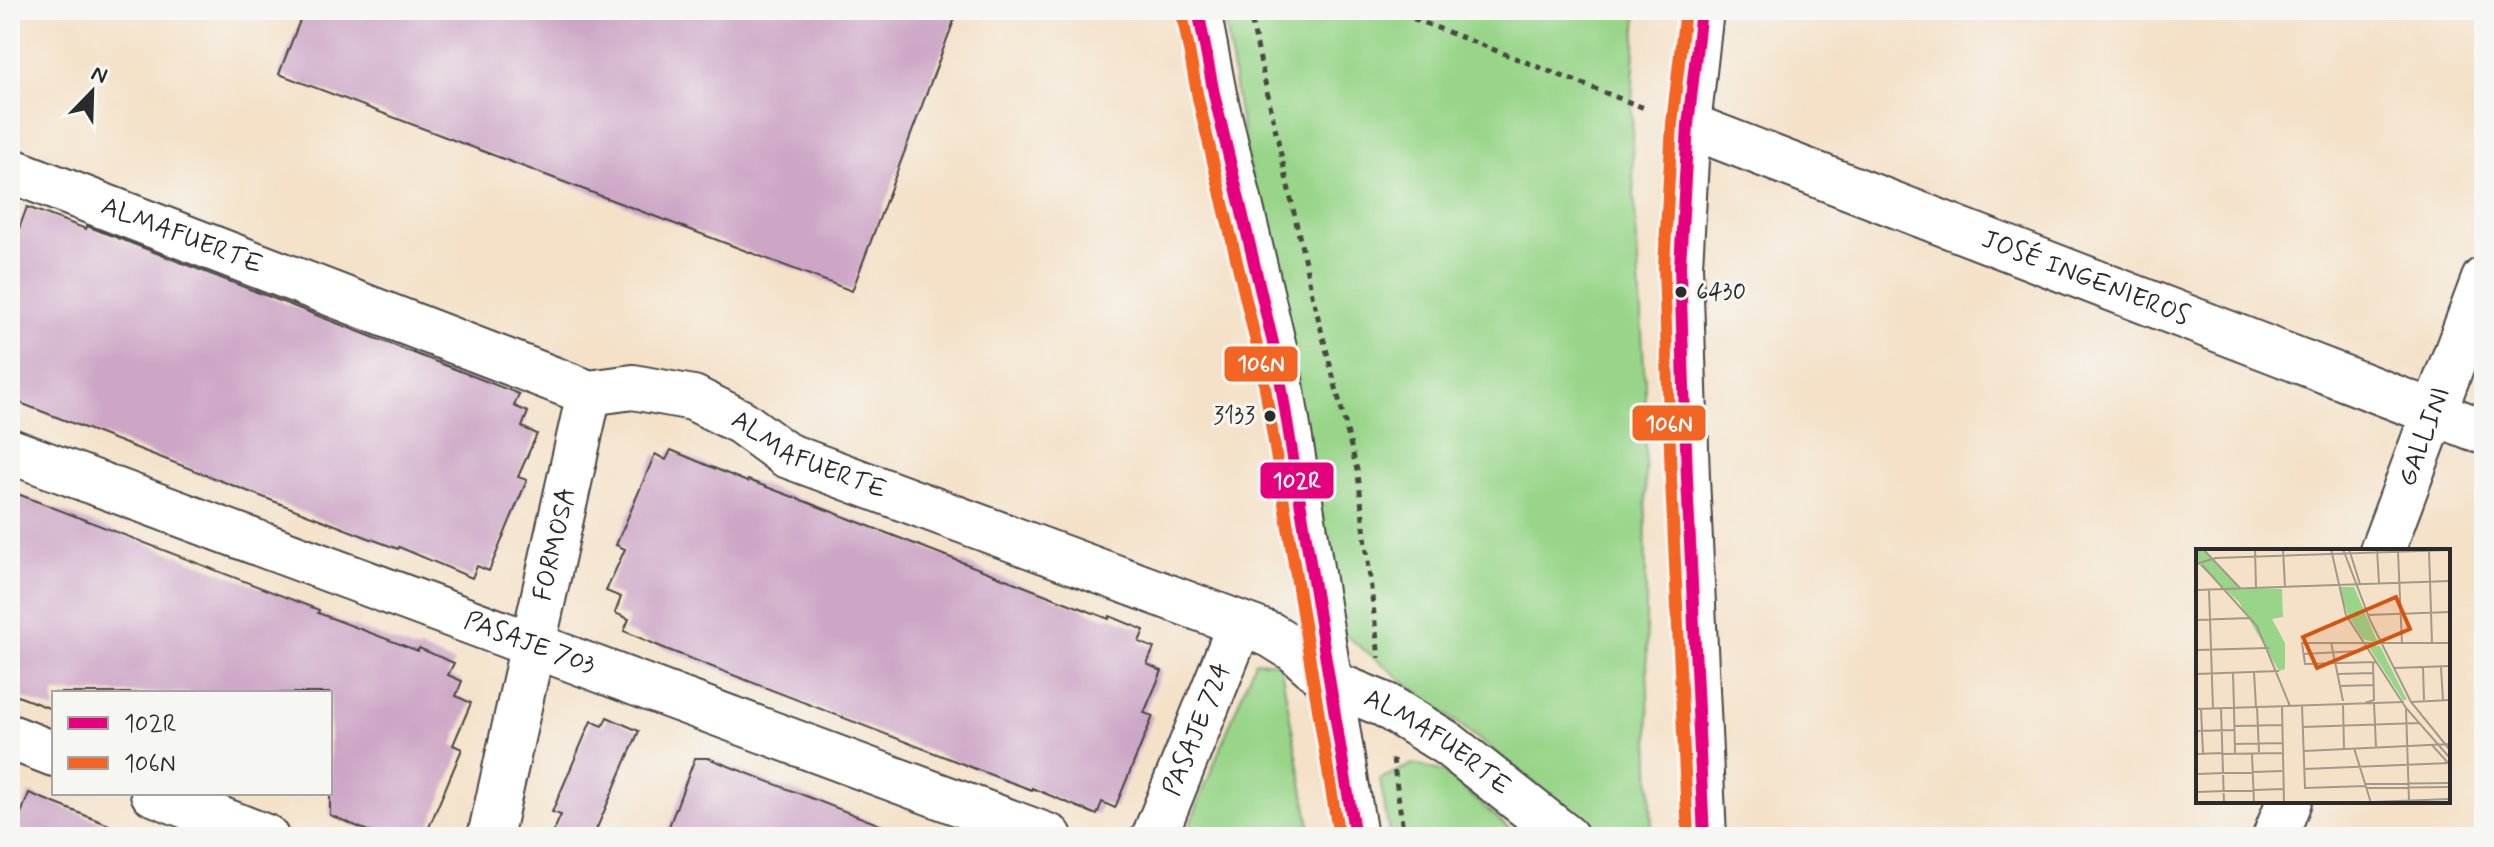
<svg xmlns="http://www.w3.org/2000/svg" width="2494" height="847" viewBox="0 0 2494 847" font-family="Mynerve,sans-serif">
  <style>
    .green { fill: #98d589; stroke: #62805a; stroke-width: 2 }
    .building { fill: #cda6c6 }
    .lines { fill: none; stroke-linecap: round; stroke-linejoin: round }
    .minor-casing { stroke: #494643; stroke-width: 48 }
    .major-casing { stroke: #494643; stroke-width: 48 }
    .path { stroke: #494643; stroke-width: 5; stroke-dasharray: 6 6; stroke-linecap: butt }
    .minor { stroke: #fff; stroke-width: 44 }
    .major { stroke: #fff; stroke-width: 44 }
    .bus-1-casing { stroke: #f6f6f2; stroke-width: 18 }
    .bus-2-casing { stroke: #f6f6f2; stroke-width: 18 }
    .bus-1 { stroke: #e5007d; stroke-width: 12 }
    .bus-2 { stroke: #f26522; stroke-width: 12 }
    .bus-dot { fill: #2b2b2b; stroke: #f6f6f2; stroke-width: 3 }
    .labels { text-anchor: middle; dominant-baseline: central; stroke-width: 6; stroke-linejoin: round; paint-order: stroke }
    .bus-label { font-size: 24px; fill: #2b2b2b; stroke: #f6f6f2; text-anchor: start }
    .street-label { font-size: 26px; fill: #2b2b2b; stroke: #f6f6f2 }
    .inset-road { fill: none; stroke: #a49889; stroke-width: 2 }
    .view { fill: #d5540f; fill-opacity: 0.15; stroke: #d5540f; stroke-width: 4 }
    .inset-edge { fill: none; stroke: #2b2b2b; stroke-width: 4 }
    .line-badge { stroke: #f6f6f2; stroke-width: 3 }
    .badge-label { font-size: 22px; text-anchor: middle; font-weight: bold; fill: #fff }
  </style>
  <rect width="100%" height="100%" fill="#f6f6f2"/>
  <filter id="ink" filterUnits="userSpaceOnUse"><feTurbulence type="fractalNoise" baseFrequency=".0125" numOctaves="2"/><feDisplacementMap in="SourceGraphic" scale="16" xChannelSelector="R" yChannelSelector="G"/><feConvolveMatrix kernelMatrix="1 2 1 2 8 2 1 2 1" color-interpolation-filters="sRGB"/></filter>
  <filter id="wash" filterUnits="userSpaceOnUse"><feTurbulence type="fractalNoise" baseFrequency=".006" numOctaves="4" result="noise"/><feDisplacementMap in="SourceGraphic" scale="32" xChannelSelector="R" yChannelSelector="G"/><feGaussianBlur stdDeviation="1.8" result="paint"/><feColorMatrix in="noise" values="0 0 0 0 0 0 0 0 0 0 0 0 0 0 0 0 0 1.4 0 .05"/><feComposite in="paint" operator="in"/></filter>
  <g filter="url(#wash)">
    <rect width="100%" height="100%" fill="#f4e1c8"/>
    <g class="green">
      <path d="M 1224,10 L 1637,10 L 1632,103 L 1633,174 L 1645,385 L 1646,622 L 1652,837 L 1604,837 L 1341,632 L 1238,107 Z"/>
      <path d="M 1255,661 L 1280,663 L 1312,837 L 1185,837 Z"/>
      <path d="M 1413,764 L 1444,772 L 1519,837 L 1390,837 L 1380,779 Z"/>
    </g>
    <g id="blocks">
      <g class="building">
        <path d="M 304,10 L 958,10 L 852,291 L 279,74 Z"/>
        <path d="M 27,207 L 86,229 L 87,226 L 519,394 L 514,406 L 528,412 L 522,427 L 537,434 L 518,477 L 527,480 L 489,571 L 477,566 L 472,578 L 399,547 L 398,549 L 366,537 L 10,399 L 10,253 Z"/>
        <path d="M 671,450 L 747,482 L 748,480 L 804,501 L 1044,594 L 1109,619 L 1110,616 L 1144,630 L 1139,642 L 1154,648 L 1147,664 L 1162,671 L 1144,713 L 1153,716 L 1115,808 L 1102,802 L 1097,815 L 1032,788 L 1032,790 L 999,778 L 666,649 L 624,631 L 629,619 L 615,613 L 621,597 L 606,591 L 625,549 L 616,545 L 655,454 L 666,460 Z"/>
        <path d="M 10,491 L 319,610 L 318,613 L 418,651 L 419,648 L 454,663 L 448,675 L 462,681 L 456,696 L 471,703 L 453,745 L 462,749 L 425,837 L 382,837 L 330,815 L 330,693 L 54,693 L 54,710 L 10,693 Z"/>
        <path d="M 607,717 L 639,731 L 593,837 L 551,837 L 561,815 L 552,812 L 591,721 L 603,726 Z"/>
        <path d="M 695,758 L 708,758 L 906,835 L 905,837 L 665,837 Z"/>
        <path d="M 29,793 L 134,835 L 134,837 L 12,837 Z"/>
      </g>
    </g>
  </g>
  <g filter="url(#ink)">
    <use href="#blocks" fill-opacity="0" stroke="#494643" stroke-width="2"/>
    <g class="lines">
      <defs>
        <g id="minor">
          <path id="s1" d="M 1688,125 L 2484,432"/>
          <path id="s2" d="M 10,170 L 589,393 L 633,387 L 693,398 L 741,422 L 786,455 L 1271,635 L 1295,650 L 1331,683 L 1385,705 L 1448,744 L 1566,837"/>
          <path id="s3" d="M 10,451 L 1050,837"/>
          <path id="s4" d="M 2382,551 L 2484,279"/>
          <path d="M 10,737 L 54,754"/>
          <path d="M 153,793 L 266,837"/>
          <path id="s5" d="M 490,837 L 589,393"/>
          <path id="s6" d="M 1154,837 L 1240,624"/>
          <path d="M 2275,837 L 2289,801"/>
        </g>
        <g id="major">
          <path d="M 1198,10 L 1214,94 L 1277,360 L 1355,837"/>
          <path d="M 1701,10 L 1688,125 L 1680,266 L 1687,478 L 1704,837"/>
        </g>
      </defs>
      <use href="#minor" class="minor-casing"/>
      <use href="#major" class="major-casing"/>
      <g class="path">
        <path d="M 1249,10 L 1312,294 L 1358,474 L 1379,658"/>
        <path d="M 1391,10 L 1647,109"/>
        <path d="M 1393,759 L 1404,837"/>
      </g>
      <use href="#minor" class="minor"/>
      <use href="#major" class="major"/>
      <defs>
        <g id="bus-1">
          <path d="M 1198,10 L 1214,94 L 1277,360 L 1355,837"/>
          <path d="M 1701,10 L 1688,125 L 1680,266 L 1687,478 L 1704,837"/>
        </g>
        <g id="bus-2">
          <path d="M 1685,10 L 1672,124 L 1664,267 L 1671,479 L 1688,837"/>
          <path d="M 1182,13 L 1198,98 L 1261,363 L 1339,837"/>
        </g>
      </defs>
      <use href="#bus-1" class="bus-1-casing"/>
      <use href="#bus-2" class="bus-2-casing"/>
      <use href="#bus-1" class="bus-1"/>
      <use href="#bus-2" class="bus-2"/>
    </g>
  </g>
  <g class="bus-dot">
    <circle cx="1681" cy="292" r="7"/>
    <circle cx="1270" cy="416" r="7"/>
  </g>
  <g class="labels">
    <g class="bus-label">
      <text x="1696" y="292">6430</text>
      <text x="1255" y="416" text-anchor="end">3133</text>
    </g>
    <g class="street-label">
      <text stroke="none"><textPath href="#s2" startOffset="184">ALMAFUERTE</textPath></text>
      <text stroke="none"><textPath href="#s1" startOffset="426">JOSÉ INGENIEROS</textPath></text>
      <text stroke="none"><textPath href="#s4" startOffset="122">GALLINI</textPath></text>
      <text stroke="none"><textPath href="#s2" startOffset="856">ALMAFUERTE</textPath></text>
      <text stroke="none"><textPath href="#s5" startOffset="300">FORMOSA</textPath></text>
      <text stroke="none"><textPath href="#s3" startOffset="554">PASAJE 703</textPath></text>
      <text stroke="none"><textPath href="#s6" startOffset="116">PASAJE 724</textPath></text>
      <text stroke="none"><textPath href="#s2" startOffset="1552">ALMAFUERTE</textPath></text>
    </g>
  </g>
  <g transform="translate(2196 549)">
    <rect width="254" height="254" fill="#f4e1c8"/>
    <path d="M 0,0 L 7,0 L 44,39 L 86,40 L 87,68 L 76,70 L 89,94 L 89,120 L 83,122 L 43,53 L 0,13 ZM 143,38 L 158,38 L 182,94 L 167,90 L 152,66 ZM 171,95 L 184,97 L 211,151 L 207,151 Z" fill="#98d589"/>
    <path class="inset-road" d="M 7,0 L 44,39M 59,0 L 60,39M 87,0 L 89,38M 135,0 L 150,66 L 210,159 L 254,209M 147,0 L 174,71 L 215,153 L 254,201M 153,0 L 164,35M 181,0 L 183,34M 233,1 L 236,94M 202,3 L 206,95M 0,15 L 20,9 L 254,1M 6,16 L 61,77 L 94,157M 13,40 L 17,160M 0,41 L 254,32M 172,66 L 254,63M 0,71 L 54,69M 135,93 L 147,152M 0,101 L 73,99M 107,105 L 164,102M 180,113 L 109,115 L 106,94 L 254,94M 227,118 L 228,151M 245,118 L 247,152M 198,119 L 254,117M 58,123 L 60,158M 37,124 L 38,159M 0,125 L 83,122M 141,125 L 177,124M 144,137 L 177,136M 215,153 L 254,151M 169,154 L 178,151 L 177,113M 178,154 L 180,198M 147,155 L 148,200M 106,156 L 109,239 L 170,237M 86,157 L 88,254M 61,158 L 63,203M 38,159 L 39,204M 0,160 L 208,153M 5,160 L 7,204M 25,160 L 28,254M 210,160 L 213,251M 38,177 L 87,176M 107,178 L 223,174M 0,182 L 38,181M 39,195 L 87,194M 236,196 L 253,215M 158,199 L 175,254M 108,202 L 254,195M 0,205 L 26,204M 26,205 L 86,204M 56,205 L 58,254M 108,220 L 254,214M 0,225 L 86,222M 169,235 L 254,234M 170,239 L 254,238M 0,243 L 87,240M 150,254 L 254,250"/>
    <path class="view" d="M 200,48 L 214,80 L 121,119 L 107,88 Z"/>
    <rect width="254" height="254" class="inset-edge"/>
  </g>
  <g class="line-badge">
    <rect x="1223" y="345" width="76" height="38" rx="8" fill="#f26522"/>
    <rect x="1631" y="404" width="76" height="38" rx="8" fill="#f26522"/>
    <rect x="1259" y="461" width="76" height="39" rx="8" fill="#e5007d"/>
  </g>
  <g class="badge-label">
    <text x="1261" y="371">106N</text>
    <text x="1669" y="431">106N</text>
    <text x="1297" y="488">102R</text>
  </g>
  <rect width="2494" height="847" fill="none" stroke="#f6f6f2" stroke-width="40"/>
  <rect x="52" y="691" width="280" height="104" fill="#f6f6f2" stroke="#a5a5a2" stroke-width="2"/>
  <rect x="68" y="717" width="40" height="12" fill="#e5007d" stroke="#a5a5a2" stroke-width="2"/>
  <text x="124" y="731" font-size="24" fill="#2b2b2b">102R</text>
  <rect x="68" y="757" width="40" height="12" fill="#f26522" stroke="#a5a5a2" stroke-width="2"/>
  <text x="124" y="771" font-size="24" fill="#2b2b2b">106N</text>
  <g transform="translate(92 92) rotate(23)" stroke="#f6f6f2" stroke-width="6" paint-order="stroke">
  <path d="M0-6L14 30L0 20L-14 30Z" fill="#2b2b2b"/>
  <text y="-12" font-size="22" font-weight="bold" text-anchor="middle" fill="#2b2b2b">N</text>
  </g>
</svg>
